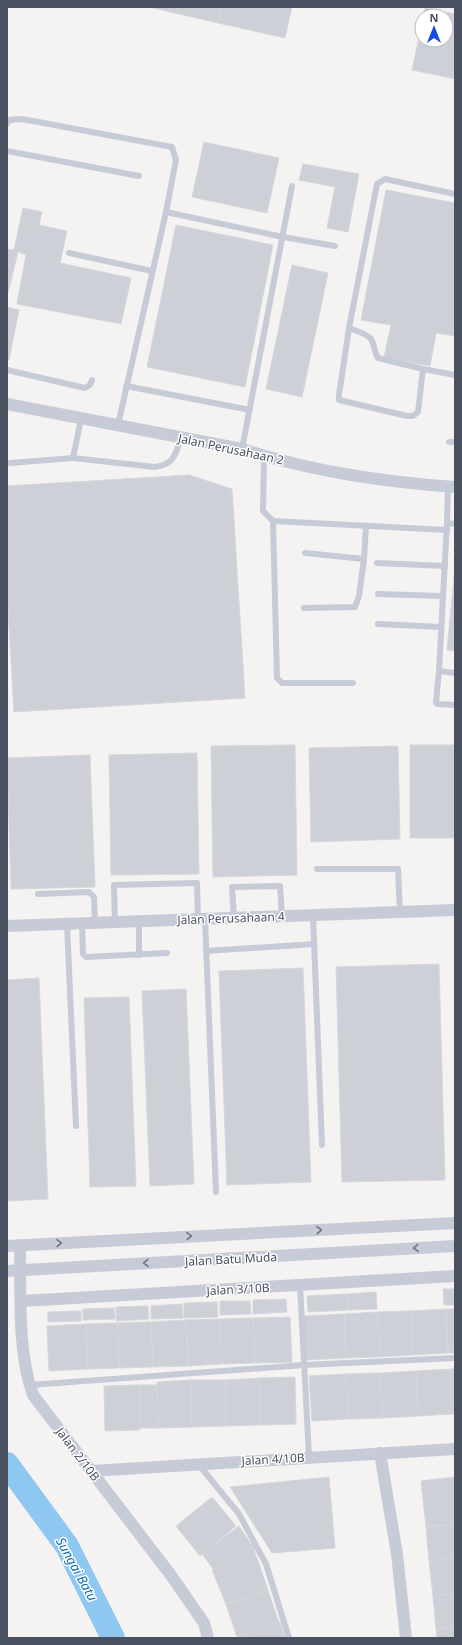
<svg xmlns="http://www.w3.org/2000/svg" width="462" height="1645" viewBox="0 0 462 1645" font-family="'Noto Sans',sans-serif">
  <style>
    .lines { fill: none; stroke-linecap: round; stroke-linejoin: round }
    .river { stroke: #8ec7ef; stroke-width: 24 }
    .building { fill: #ced0d7; stroke: #d6d7dd }
    .lane { stroke: #c6cbd7; stroke-width: 6 }
    .street { stroke: #c6cbd7; stroke-width: 12 }
    .oneway { stroke: #6e7684 }
    .labels { text-anchor: middle; dominant-baseline: central; stroke-width: 3; stroke-linejoin: round; paint-order: stroke }
    .street-label { font-size: 12px; fill: #495160; stroke: #fff }
    .water-label { font-size: 13px; font-style: italic; fill: #096eb4; stroke: #fff }
  </style>
  <rect width="100%" height="100%" fill="#f4f3f2"/>
  <g class="lines">
    <path class="river" d="M 7,1464 L 67,1546 L 113,1638"/>
  </g>
  <g class="building">
    <path d="M 149,7 L 222,7 L 218,23 Z"/>
    <path d="M 222,7 L 292,7 L 285,38 L 218,23 Z"/>
    <path d="M 425,8 L 455,14 L 455,79 L 412,70 L 422,24 L 422,40 L 446,40 L 446,16 L 424,16 Z"/>
    <path d="M 204,142 L 279,158 L 267,213 L 192,197 Z"/>
    <path d="M 303,164 L 359,174 L 348,232 L 327,228 L 335,187 L 299,180 Z"/>
    <path d="M 386,190 L 455,203 L 455,336 L 436,333 L 430,366 L 384,357 L 391,325 L 361,320 Z"/>
    <path d="M 23,208 L 42,212 L 39,225 L 67,231 L 60,263 L 131,278 L 121,324 L 17,304 L 26,255 L 18,252 L 7,297 L 7,249 L 14,250 Z"/>
    <path d="M 176,225 L 273,245 L 245,387 L 147,367 Z"/>
    <path d="M 292,265 L 328,273 L 302,397 L 266,389 Z"/>
    <path d="M 7,307 L 19,310 L 9,360 L 7,360 Z"/>
    <path d="M 189,475 L 232,489 L 245,698 L 14,712 L 7,593 L 7,486 Z"/>
    <path d="M 455,567 L 455,651 L 447,650 Z"/>
    <path d="M 295,745 L 297,875 L 213,877 L 211,746 Z"/>
    <rect x="410" y="745" width="45" height="93"/>
    <path d="M 398,746 L 400,839 L 311,842 L 309,748 Z"/>
    <path d="M 197,753 L 199,874 L 111,875 L 109,755 Z"/>
    <path d="M 90,755 L 95,887 L 11,889 L 7,758 Z"/>
    <path d="M 439,964 L 445,1180 L 342,1182 L 336,967 Z"/>
    <path d="M 303,968 L 311,1182 L 227,1185 L 219,971 Z"/>
    <path d="M 39,978 L 48,1199 L 7,1201 L 7,980 Z"/>
    <path d="M 186,989 L 194,1184 L 150,1186 L 142,991 Z"/>
    <path d="M 129,997 L 136,1186 L 90,1187 L 84,998 Z"/>
    <path d="M 443,1289 L 455,1289 L 455,1305 L 444,1305 Z"/>
    <path d="M 376,1292 L 377,1309 L 348,1310 L 347,1294 Z"/>
    <path d="M 347,1294 L 348,1310 L 308,1312 L 307,1296 Z"/>
    <path d="M 286,1299 L 287,1312 L 253,1314 L 253,1300 Z"/>
    <path d="M 220,1301 L 250,1301 L 251,1314 L 220,1315 Z"/>
    <path d="M 217,1302 L 218,1317 L 184,1318 L 184,1303 Z"/>
    <path d="M 182,1304 L 183,1318 L 151,1319 L 151,1306 Z"/>
    <path d="M 148,1306 L 149,1319 L 116,1321 L 116,1307 Z"/>
    <path d="M 114,1308 L 115,1319 L 83,1320 L 83,1309 Z"/>
    <path d="M 446,1309 L 455,1309 L 455,1353 L 448,1353 Z"/>
    <path d="M 446,1309 L 448,1353 L 413,1355 L 411,1311 Z"/>
    <path d="M 81,1311 L 81,1321 L 48,1322 L 48,1312 Z"/>
    <path d="M 411,1311 L 413,1355 L 380,1357 L 377,1312 Z"/>
    <path d="M 377,1312 L 380,1357 L 346,1358 L 344,1314 Z"/>
    <path d="M 344,1314 L 346,1358 L 306,1360 L 304,1316 Z"/>
    <path d="M 290,1317 L 292,1362 L 255,1363 L 253,1318 Z"/>
    <path d="M 253,1318 L 255,1363 L 222,1364 L 220,1319 Z"/>
    <path d="M 220,1319 L 222,1364 L 188,1366 L 186,1320 Z"/>
    <path d="M 186,1320 L 188,1366 L 153,1367 L 151,1322 Z"/>
    <path d="M 151,1322 L 153,1367 L 119,1368 L 117,1323 Z"/>
    <path d="M 117,1323 L 119,1368 L 88,1369 L 86,1324 Z"/>
    <path d="M 86,1324 L 88,1369 L 49,1371 L 47,1326 Z"/>
    <path d="M 450,1369 L 452,1414 L 418,1416 L 416,1371 Z"/>
    <path d="M 450,1369 L 455,1369 L 455,1414 L 452,1414 Z"/>
    <path d="M 416,1371 L 418,1416 L 383,1418 L 380,1373 Z"/>
    <path d="M 380,1373 L 383,1418 L 348,1419 L 346,1374 Z"/>
    <path d="M 346,1374 L 348,1419 L 312,1421 L 309,1376 Z"/>
    <path d="M 295,1377 L 296,1424 L 260,1425 L 259,1378 Z"/>
    <path d="M 259,1378 L 260,1425 L 226,1426 L 225,1380 Z"/>
    <path d="M 191,1380 L 192,1427 L 158,1428 L 157,1382 Z"/>
    <path d="M 191,1380 L 225,1380 L 226,1426 L 192,1427 Z"/>
    <path d="M 139,1385 L 157,1385 L 158,1428 L 140,1428 Z"/>
    <path d="M 139,1385 L 140,1430 L 105,1431 L 104,1386 Z"/>
    <path d="M 329,1477 L 335,1548 L 272,1553 L 230,1487 Z"/>
    <path d="M 455,1477 L 455,1524 L 426,1527 L 421,1481 Z"/>
    <path d="M 212,1497 L 236,1526 L 200,1556 L 176,1526 Z"/>
    <path d="M 455,1524 L 455,1558 L 429,1561 L 426,1527 Z"/>
    <path d="M 239,1526 L 253,1547 L 214,1570 L 202,1554 Z"/>
    <path d="M 253,1547 L 268,1590 L 226,1604 L 212,1570 Z"/>
    <path d="M 455,1558 L 455,1594 L 433,1596 L 429,1561 Z"/>
    <path d="M 268,1590 L 279,1623 L 237,1637 L 226,1604 Z"/>
    <path d="M 455,1594 L 455,1627 L 436,1629 L 433,1596 Z"/>
    <path d="M 280,1622 L 285,1638 L 238,1638 L 237,1637 Z"/>
    <path d="M 455,1627 L 455,1638 L 437,1638 L 436,1629 Z"/>
  </g>
  <g class="lines">
    <g class="lane">
      <path d="M 7,124 L 9,120 L 22,119 L 172,147 L 176,160 L 166,212"/>
      <path d="M 7,151 L 139,176"/>
      <path d="M 455,194 L 385,179 L 377,184 L 349,328 L 339,395 L 339,400 L 407,416 L 413,416 L 418,412 L 423,369 L 455,375"/>
      <path d="M 69,253 L 152,271"/>
      <path d="M 349,328 C 356,331 366,333 371,339 C 375,345 374,352 378,358 L 423,369"/>
      <path d="M 7,370 L 85,388 L 90,385 L 92,380"/>
      <path d="M 126,386 L 250,410"/>
      <path d="M 81,419 L 73,458 L 155,467 C 175,464 175,455 181,438"/>
      <path d="M 118,425 L 166,212 L 283,237 L 335,246"/>
      <path d="M 449,442 L 455,442"/>
      <path d="M 242,449 L 292,186"/>
      <path d="M 264,456 L 263,511 L 273,521 L 447,530"/>
      <path d="M 10,463 L 73,458"/>
      <path d="M 273,521 L 277,678 L 282,683 L 353,683"/>
      <path d="M 447,523 L 448,486"/>
      <path d="M 455,524 L 447,523 L 439,671 L 455,673"/>
      <path d="M 305,553 L 364,559 L 366,526"/>
      <path d="M 377,563 L 445,566"/>
      <path d="M 378,594 L 443,596"/>
      <path d="M 304,608 L 355,607 L 359,596 L 364,559"/>
      <path d="M 378,624 L 441,627"/>
      <path d="M 439,671 L 436,702 L 437,704 L 455,705"/>
      <path d="M 317,869 L 398,869 L 400,912"/>
      <path d="M 38,894 L 89,892 L 94,897 L 95,923"/>
      <path d="M 313,915 L 322,1145"/>
      <path d="M 234,918 L 232,887 L 280,886 L 282,916"/>
      <path d="M 205,919 L 216,1192"/>
      <path d="M 139,922 L 139,955"/>
      <path d="M 115,923 L 114,885 L 197,883 L 198,920"/>
      <path d="M 67,924 L 76,1126"/>
      <path d="M 82,924 L 83,954 L 86,957 L 167,953"/>
      <path d="M 206,951 L 314,944"/>
      <path d="M 300,1285 L 309,1457"/>
      <path d="M 30,1385 L 304,1365 L 455,1358"/>
      <path d="M 199,1465 L 239,1514 L 266,1564 L 289,1638"/>
    </g>
    <g class="street">
      <path d="M 7,404 L 242,449 C 310,471 383,482 455,487"/>
      <path d="M 7,926 L 455,910"/>
      <path d="M 20,1245 C 21,1292 17,1351 33,1395 L 170,1574 L 204,1623 L 208,1638"/>
      <path d="M 7,1246 L 455,1223"/>
      <path d="M 7,1271 L 455,1246"/>
      <path d="M 22,1301 L 455,1276"/>
      <path d="M 380,1453 L 397,1554 L 406,1638"/>
      <path d="M 91,1471 L 455,1449"/>
    </g>
  </g>
  <defs><path id="oneway-chevron" d="M-2-3.5L2.5 0L-2 3.5" fill="none" stroke-width="1.6" stroke-linecap="round" stroke-linejoin="round"/></defs>
  <g class="oneway">
    <use href="#oneway-chevron" transform="translate(319 1230) rotate(-3)"/>
    <use href="#oneway-chevron" transform="translate(189 1236) rotate(-3)"/>
    <use href="#oneway-chevron" transform="translate(59 1243) rotate(-3)"/>
    <use href="#oneway-chevron" transform="translate(416 1248) rotate(177)"/>
    <use href="#oneway-chevron" transform="translate(146 1263) rotate(177)"/>
  </g>
  <g class="labels">
    <g class="street-label">
      <text transform="translate(231 449) rotate(12)">Jalan Perusahaan 2</text>
      <text transform="translate(231 918) rotate(-2)">Jalan Perusahaan 4</text>
      <text transform="translate(231 1259) rotate(-3)">Jalan Batu Muda</text>
      <text transform="translate(238 1289) rotate(-3)">Jalan 3/10B</text>
      <text transform="translate(78 1454) rotate(53)">Jalan 2/10B</text>
      <text transform="translate(273 1459) rotate(-3)">Jalan 4/10B</text>
    </g>
    <g class="water-label">
      <text transform="translate(77 1569) rotate(61)">Sungai Batu</text>
    </g>
  </g>
  <rect width="462" height="1645" fill="none" stroke="#495160" stroke-width="16"/>
  <g transform="translate(434 28)"><circle r="19" fill="#ffffff" stroke="#b6b9bf"/>
  <path d="M0-3L7 15L0 10L-7 15Z" fill="#1649ea"/>
  <text y="-6" font-size="11" font-weight="bold" text-anchor="middle" fill="#495160">N</text>
  </g>
</svg>
